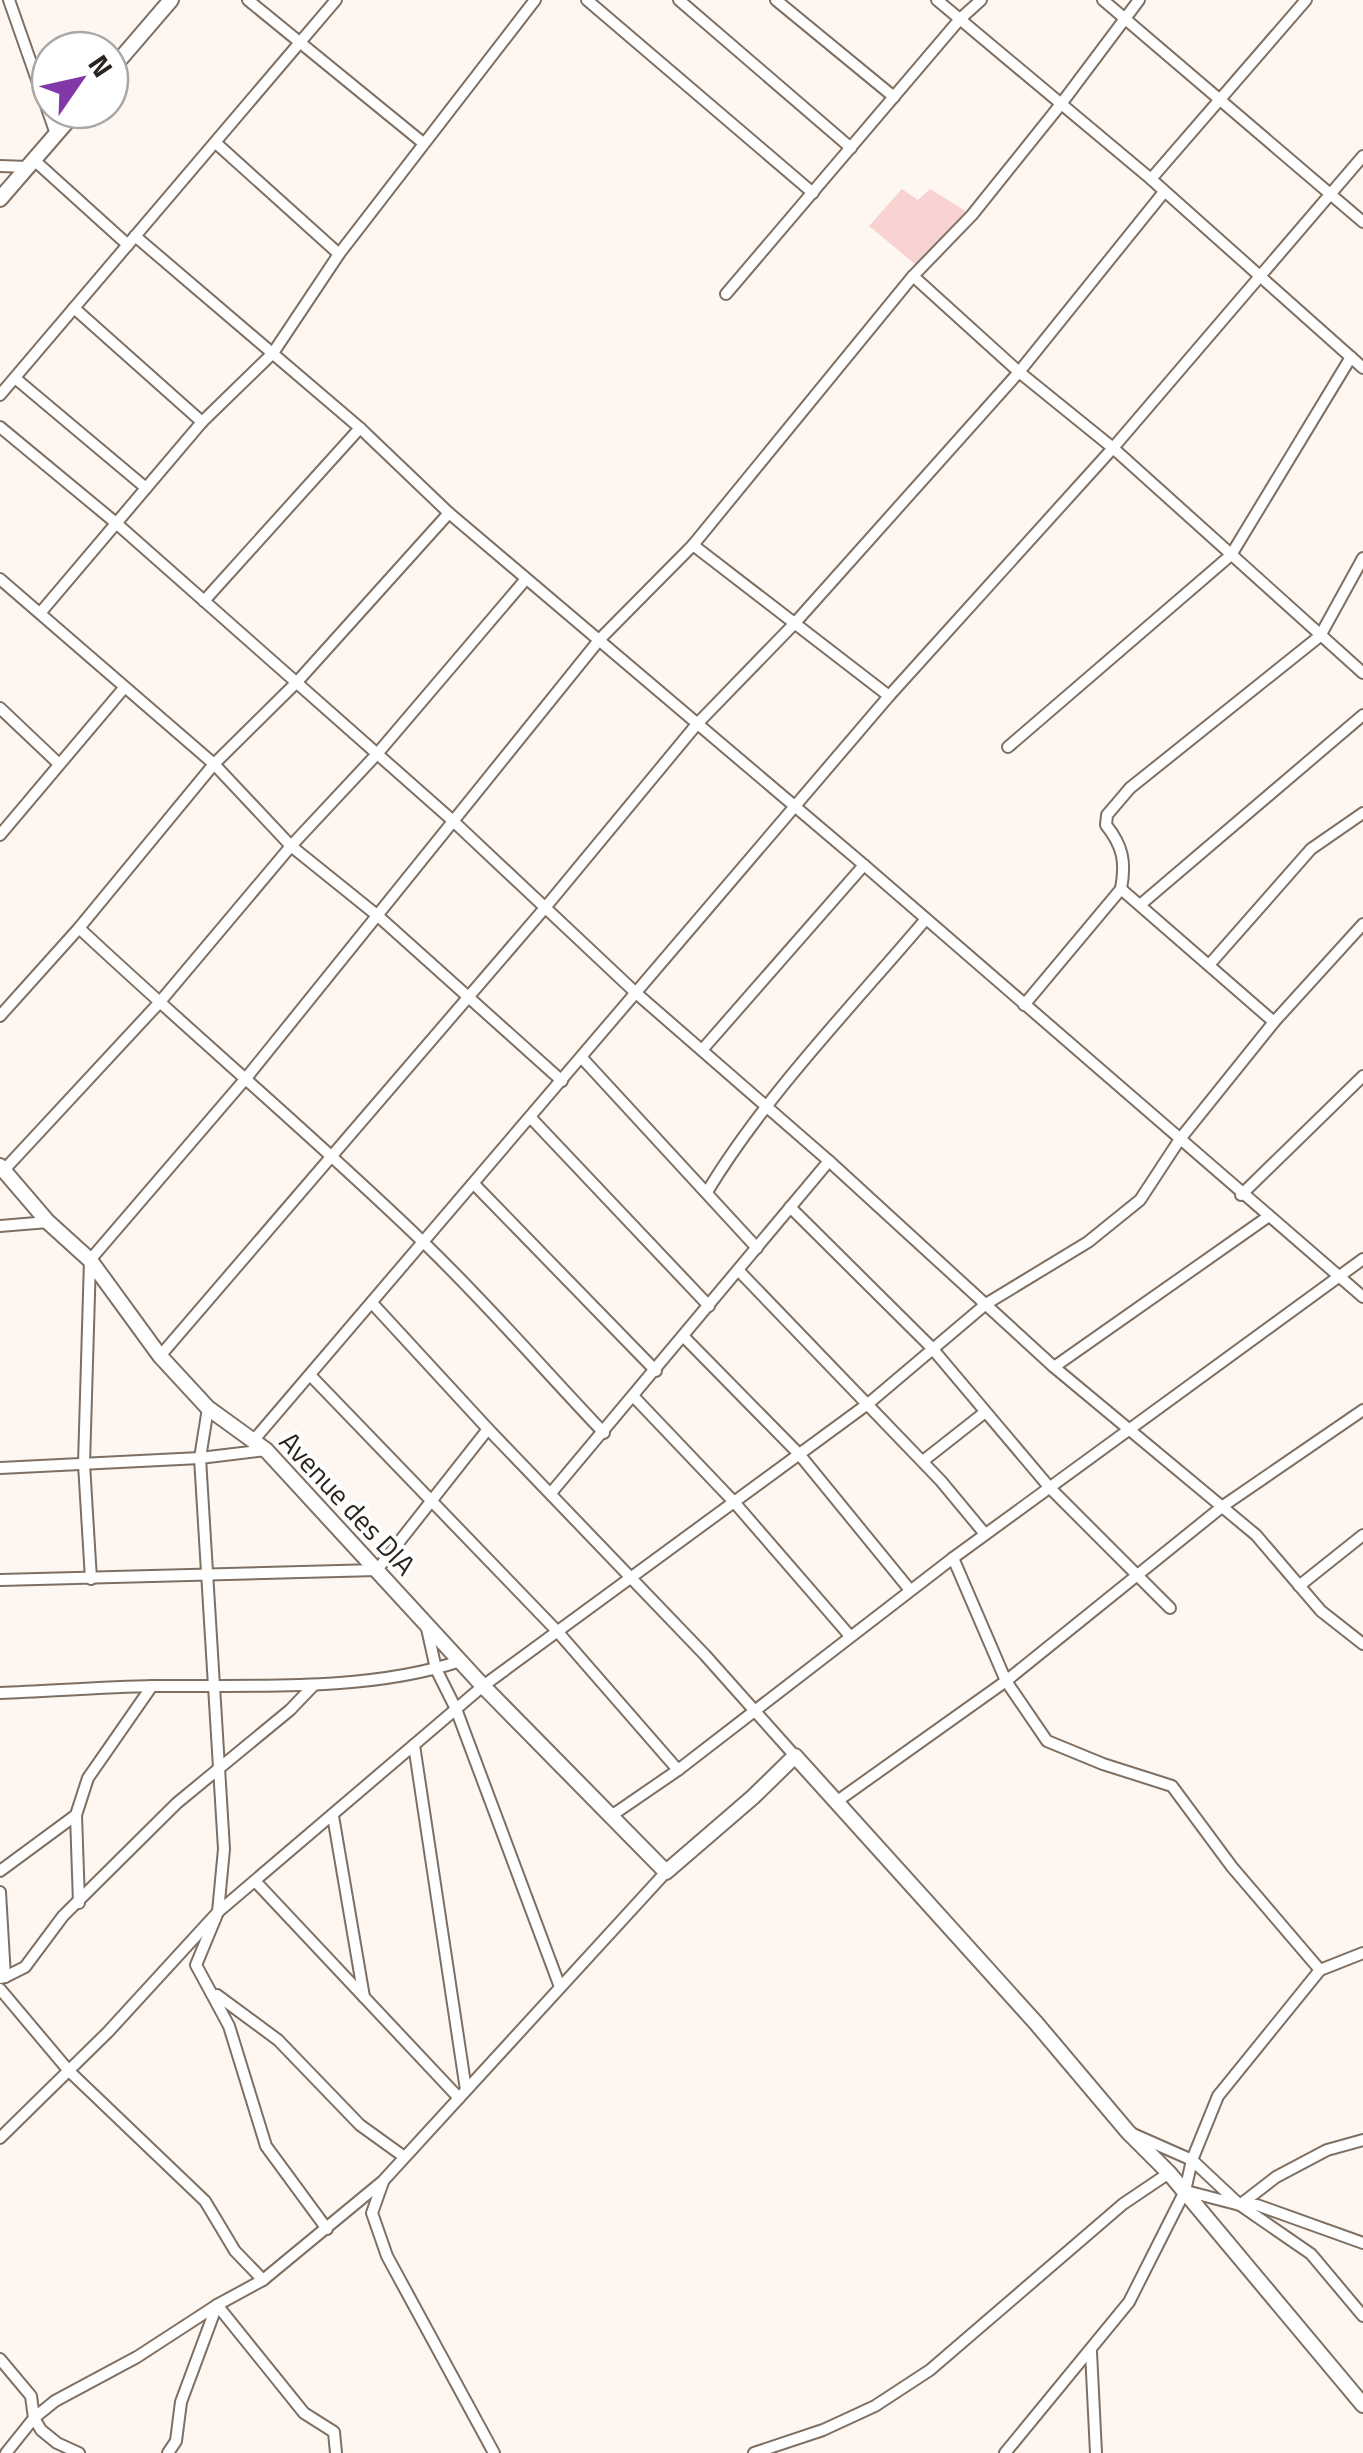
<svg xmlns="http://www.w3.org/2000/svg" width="1363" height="2453" viewBox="0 0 1363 2453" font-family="'Titillium Web',sans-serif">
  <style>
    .green { fill: #f8d2d1 }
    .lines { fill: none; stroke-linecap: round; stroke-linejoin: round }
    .street-casing { stroke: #7e6f62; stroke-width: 14 }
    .secondary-casing { stroke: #7e6f62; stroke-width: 18 }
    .street { stroke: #fff; stroke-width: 10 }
    .secondary { stroke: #fff; stroke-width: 14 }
    .labels { text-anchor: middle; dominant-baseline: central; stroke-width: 8; stroke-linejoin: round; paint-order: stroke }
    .street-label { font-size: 28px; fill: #2a241e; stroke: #fff }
  </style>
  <rect width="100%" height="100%" fill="#fef7f1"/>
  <path class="green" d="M 902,189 L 918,200 L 930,189 L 972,215 L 915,264 L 869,226 Z"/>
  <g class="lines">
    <defs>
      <g id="street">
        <path d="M 9,0 L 56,134"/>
        <path d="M 248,0 L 422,142"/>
        <path d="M 587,0 L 813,193"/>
        <path d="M 679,0 L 851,148"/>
        <path d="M 776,0 L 894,97"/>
        <path d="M 937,0 L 1151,179 L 1363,368"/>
        <path d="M 1103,0 L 1363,222"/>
        <path d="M 217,144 L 339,254"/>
        <path d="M 34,160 L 128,245"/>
        <path d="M 0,166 L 28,167"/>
        <path d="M 1151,179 L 1306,0"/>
        <path d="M 135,236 L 360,428 L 449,513 L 864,865 L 1363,1297"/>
        <path d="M 913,276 L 1019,372 L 1113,448 L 1363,673"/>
        <path d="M 726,294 L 960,19 L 981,0"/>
        <path d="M 74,308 L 202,422"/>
        <path d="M 15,378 L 146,488"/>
        <path d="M 0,395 L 336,0"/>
        <path d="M 0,427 L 116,523 L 452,820 L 636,993 L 829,1161 L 1054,1367 L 1256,1535 L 1321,1611 L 1363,1644"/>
        <path d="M 693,545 L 889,696"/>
        <path d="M 0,579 L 214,764 L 291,846 L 378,916 L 562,1081"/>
        <path d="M 204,601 L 360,428"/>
        <path d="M 41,612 L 202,422 L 273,353 L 339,254 L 535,0"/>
        <path d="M 0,708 L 59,764"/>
        <path d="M 1008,747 L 1231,555 L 1351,357"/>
        <path d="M 0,835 L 124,688"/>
        <path d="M 1121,889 C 1126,862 1123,846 1106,825 L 1107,815 L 1130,788 L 1320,636 L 1363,558"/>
        <path d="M 1140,905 L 1363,715"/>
        <path d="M 79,928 C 191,1033 310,1133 421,1240 C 485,1301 543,1369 604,1433"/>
        <path d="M 1209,965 L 1311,849 L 1363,813"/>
        <path d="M 1024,1005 L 1121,889 L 1274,1022"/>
        <path d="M 0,1016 L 79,928 L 214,764 L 297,682 L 449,513"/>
        <path d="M 702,1050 L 864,865"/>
        <path d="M 582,1058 L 757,1248"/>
        <path d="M 531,1118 L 709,1306"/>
        <path d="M 4,1170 L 159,1003 L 291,846 L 377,754 L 526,579"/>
        <path d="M 474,1184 L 656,1371"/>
        <path d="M 707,1192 C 764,1097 854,1004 926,919"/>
        <path d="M 1241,1195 L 1363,1076"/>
        <path d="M 790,1207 L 931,1347 L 1050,1488 L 1170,1608"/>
        <path d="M 0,1226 L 48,1222"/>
        <path d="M 738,1270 L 941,1481 L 985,1534"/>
        <path d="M 372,1303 L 488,1429 L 705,1655 L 795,1756"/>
        <path d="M 684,1337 L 799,1454 L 910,1590"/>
        <path d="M 160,1356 L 544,909 L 697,724 L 794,624 L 1019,372 L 1164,192"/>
        <path d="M 1054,1367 L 1269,1216"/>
        <path d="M 310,1375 L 557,1631 L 678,1770"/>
        <path d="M 634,1397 L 734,1502 L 850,1636"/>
        <path d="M 208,1408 L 200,1458 L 266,1450"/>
        <path d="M 253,1441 L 889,696 L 1113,448 L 1363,156"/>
        <path d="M 923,1461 L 984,1413"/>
        <path d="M 0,1468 L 200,1458 L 224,1849 L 218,1912 L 196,1965 L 229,2026 L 266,2146 L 327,2229"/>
        <path d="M 551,1493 L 829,1161"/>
        <path d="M 953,1558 L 1006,1681 L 1047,1741 L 1103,1764 L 1172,1786 L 1232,1867 L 1320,1970"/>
        <path d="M 91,1579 L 84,1464 L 90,1260 L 247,1077 L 600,639 L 693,545 L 913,276 L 972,215 L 1061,104 L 1139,0"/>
        <path d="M 0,1580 L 377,1570 L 488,1429"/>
        <path d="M 1299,1586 L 1363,1535"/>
        <path d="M 426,1624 L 436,1669 L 456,1709 L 560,1987"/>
        <path d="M 0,1693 C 51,1691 103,1687 154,1686 C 250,1685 369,1692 460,1661"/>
        <path d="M 414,1745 L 466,2090"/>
        <path d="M 836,1802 L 1006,1681 L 1223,1506 L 1363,1410"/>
        <path d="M 76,1815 L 79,1903"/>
        <path d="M 333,1816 L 364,1997"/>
        <path d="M 611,1816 L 678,1770 L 953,1558 L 1363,1259"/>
        <path d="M 0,1871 L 76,1815 L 88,1778 L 152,1686"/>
        <path d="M 255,1881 L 459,2098"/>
        <path d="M 0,1892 L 5,1977 L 1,1978"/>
        <path d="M 5,1977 L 25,1967 L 63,1916 L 177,1803 L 290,1710 L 314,1685"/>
        <path d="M 0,1989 L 69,2071 L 205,2201 L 235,2251 L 263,2280"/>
        <path d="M 217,1995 L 278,2040 L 360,2125 L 403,2156"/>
        <path d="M 1133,2134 L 1192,2160 L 1240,2205 L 1311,2254 L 1363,2316"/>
        <path d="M 0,2138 L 108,2032 L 218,1912 L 483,1686 L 869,1403 L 986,1304 L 1088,1242 L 1140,1200 L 1180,1139 L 1274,1022 L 1363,924"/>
        <path d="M 383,2182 L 372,2213 L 387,2256 L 494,2453"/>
        <path d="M 1186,2191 L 1240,2205 L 1257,2205 L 1363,2243"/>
        <path d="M 1241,2204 L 1276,2177 L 1327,2150 L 1363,2140"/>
        <path d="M 217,2305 L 304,2413 L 334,2432 L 336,2453"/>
        <path d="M 1091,2352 L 1096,2453"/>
        <path d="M 0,2359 L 31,2396 L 34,2418 L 41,2430 L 57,2443 L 79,2453"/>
        <path d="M 6,2453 L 34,2418 L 55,2401 L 137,2357 L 217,2305 L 263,2280 L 383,2181 L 666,1872"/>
        <path d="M 168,2453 L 176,2441 L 181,2402 L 217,2305"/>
        <path d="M 754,2453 L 823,2430 L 875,2406 L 930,2370 L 1123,2204 L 1169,2173"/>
        <path d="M 1005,2453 L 1129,2302 L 1185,2191 L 1192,2160 L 1218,2096 L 1320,1970 L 1363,1953"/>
      </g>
      <g id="secondary">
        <path d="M 110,71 L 171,0"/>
        <path d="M 0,199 L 77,110"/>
        <path d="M 0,1166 L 48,1222 L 90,1260 L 160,1356 L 208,1408 L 266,1450 L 483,1686 L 666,1872 L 753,1797 L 795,1756 L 1036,2023 L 1128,2132 L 1169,2173 L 1363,2405"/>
      </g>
    </defs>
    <use href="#street" class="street-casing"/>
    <use href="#secondary" class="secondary-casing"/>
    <use href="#street" class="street"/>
    <use href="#secondary" class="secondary"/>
  </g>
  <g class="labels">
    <g class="street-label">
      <text transform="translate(348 1503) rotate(47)">Avenue des DIA</text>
    </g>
  </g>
  <g transform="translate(80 80) rotate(56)"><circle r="48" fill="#ffffff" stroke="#aaa7a5" stroke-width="2.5"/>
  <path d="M0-8L18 38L0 25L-18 38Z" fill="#8338a9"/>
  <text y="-15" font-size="28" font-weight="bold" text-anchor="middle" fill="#2a241e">N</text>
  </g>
</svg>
